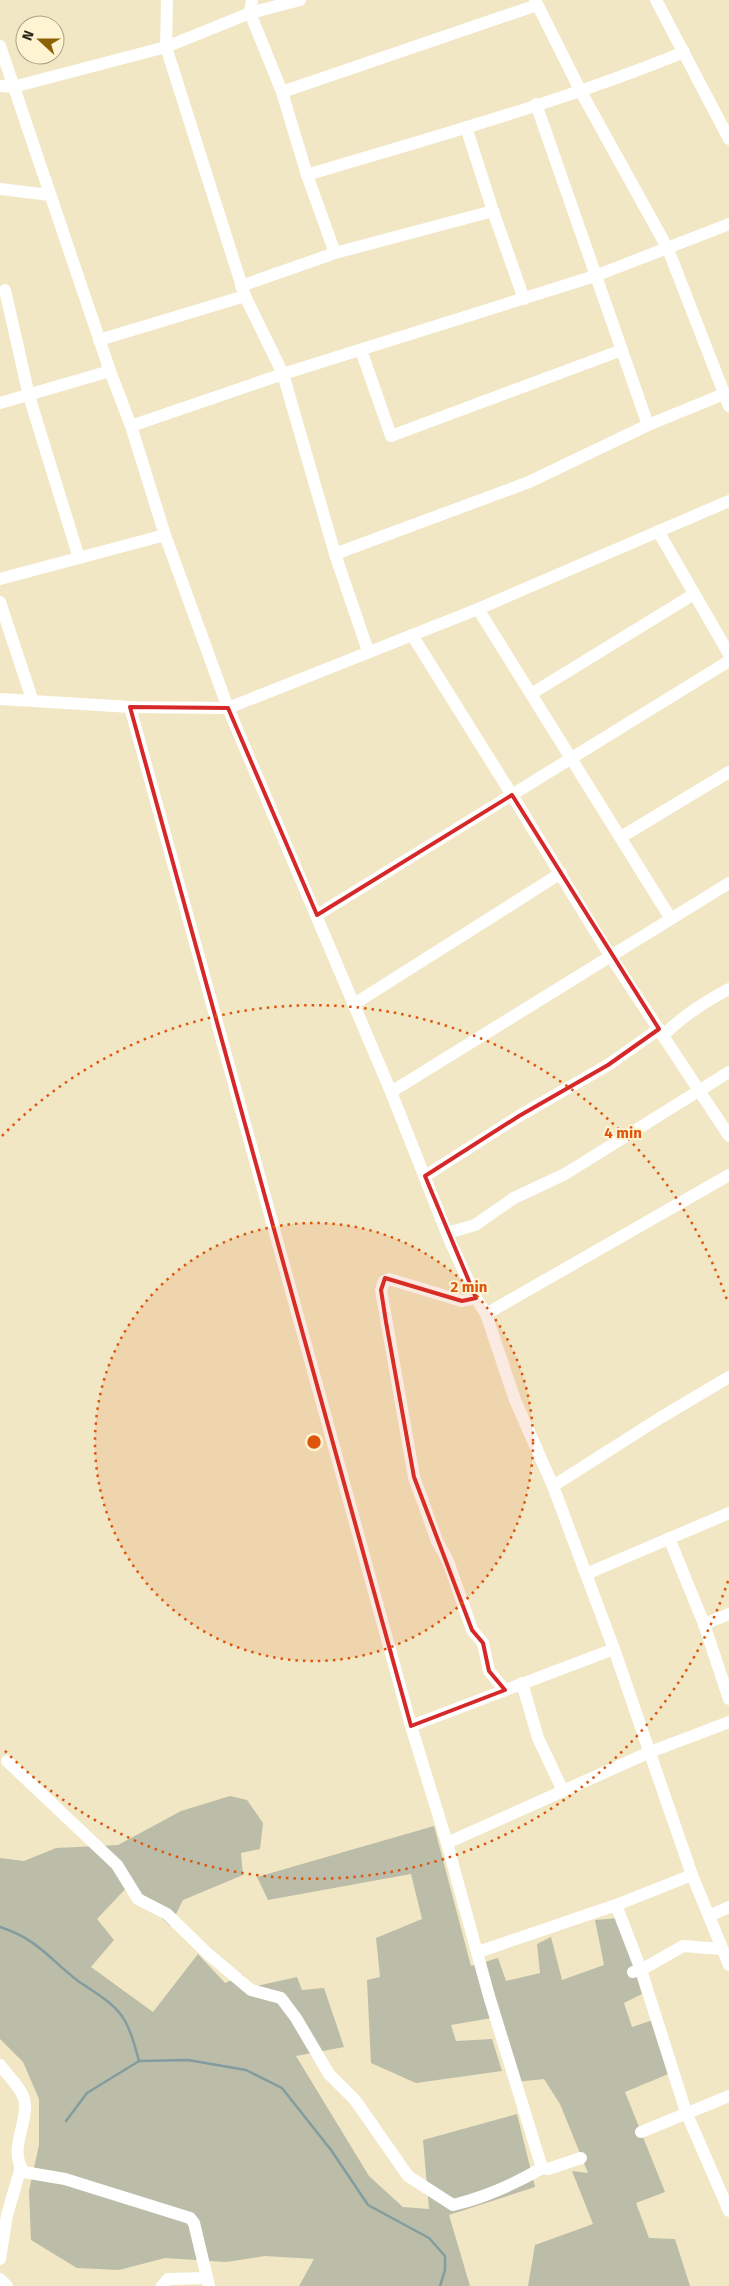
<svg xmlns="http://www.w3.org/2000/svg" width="729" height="2286" viewBox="0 0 729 2286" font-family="'Fira Sans',sans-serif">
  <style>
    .green { fill: #bbbda8 }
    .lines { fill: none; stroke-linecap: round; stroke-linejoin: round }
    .stream { stroke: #829c9f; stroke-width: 2.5 }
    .minor { stroke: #fff; stroke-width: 12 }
    .marked { fill: none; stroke: #d62828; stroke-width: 4; stroke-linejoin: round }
    .ring { fill: none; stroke: #de560d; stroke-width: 2.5; stroke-dasharray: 2.5 5 }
    .centre { fill: #de560d; stroke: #fef4d1; stroke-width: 2.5 }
    .ring-label { font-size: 15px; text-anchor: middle; font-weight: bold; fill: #de560d; stroke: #fef4d1; stroke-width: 4; stroke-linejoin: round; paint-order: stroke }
  </style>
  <rect width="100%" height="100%" fill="#f1e7c4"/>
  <g class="green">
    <path d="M 230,1796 L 247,1800 L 263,1823 L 260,1849 L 241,1853 L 243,1875 L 183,1900 L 170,1926 L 129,1885 L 97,1919 L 114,1940 L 91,1967 L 153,2012 L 198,1954 L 225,1983 L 243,1975 L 252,1987 L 297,1977 L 302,1990 L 324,1988 L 344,2047 L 296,2056 L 369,2176 L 403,2207 L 429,2209 L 423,2140 L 517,2114 L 535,2187 L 449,2215 L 470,2286 L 299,2286 L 314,2259 L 265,2256 L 226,2262 L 165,2258 L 119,2270 L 77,2268 L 31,2240 L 29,2191 L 39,2145 L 39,2099 L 23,2062 L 0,2039 L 0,1858 L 24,1861 L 56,1848 L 118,1845 L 181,1811 Z"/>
    <path d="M 434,1826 L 471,1966 L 498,1958 L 506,1981 L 540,1973 L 537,1944 L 551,1937 L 562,1980 L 604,1965 L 595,1920 L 619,1918 L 642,1994 L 624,2003 L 632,2027 L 659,2018 L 678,2070 L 625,2092 L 665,2192 L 636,2203 L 649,2238 L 675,2239 L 690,2286 L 528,2286 L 535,2245 L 593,2224 L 572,2171 L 588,2173 L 560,2104 L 544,2079 L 515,2082 L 492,2018 L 451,2025 L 456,2041 L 492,2039 L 502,2071 L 416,2083 L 371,2063 L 367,1980 L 380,1977 L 376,1938 L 422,1919 L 411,1874 L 268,1900 L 257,1877 Z"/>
  </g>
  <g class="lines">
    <g class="stream">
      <path d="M 0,1927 C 39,1940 48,1958 78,1981 C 94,1992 115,2003 125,2021 C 132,2033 135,2047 139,2061 L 188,2060 L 246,2070 L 282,2088 L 331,2150 L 368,2205 L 429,2238 L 445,2256 L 445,2270 L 440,2286"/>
      <path d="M 66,2121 L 87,2093 L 139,2061"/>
    </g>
    <g class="minor">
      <path d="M 167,0 L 166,47 L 245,296 L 283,374 L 335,554 L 368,651"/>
      <path d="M 252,0 L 250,13 L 282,92 L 307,175 L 335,253"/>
      <path d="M 535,0 L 580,90 L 668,249 L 729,406"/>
      <path d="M 656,0 L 729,139"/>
      <path d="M 0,46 L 110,371 L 131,426 L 165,535 L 228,708 L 391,1092 L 450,1241 L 476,1298 L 486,1314 L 515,1400 L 553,1486 L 614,1649 L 692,1875 L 729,1965"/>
      <path d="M 0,86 L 13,87 L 166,47 L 250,13 L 300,0"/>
      <path d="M 282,92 L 537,5"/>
      <path d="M 536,104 L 648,425"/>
      <path d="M 466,127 L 493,211 L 524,299"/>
      <path d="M 307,175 C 433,137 562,102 684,52"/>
      <path d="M 0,189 L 50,195"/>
      <path d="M 241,286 L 335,253 L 493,211"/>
      <path d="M 5,290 L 29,396 L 79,558"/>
      <path d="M 99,340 L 245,296"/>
      <path d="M 361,350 L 391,436 L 622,350"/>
      <path d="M 0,403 L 110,371"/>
      <path d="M 131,426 L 283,374 L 595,276 L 729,224"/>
      <path d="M 658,531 L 729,654"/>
      <path d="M 335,554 L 529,482 L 648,425 L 724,394"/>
      <path d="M 0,579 L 165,535"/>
      <path d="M 0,602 L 32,699"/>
      <path d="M 478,609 L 671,919"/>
      <path d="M 412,635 L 512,795 L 611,957 L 729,1136"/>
      <path d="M 531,694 L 694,594"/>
      <path d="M 0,699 L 130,707 L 228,708 L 478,609 L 729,501"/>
      <path d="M 130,707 L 411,1726 L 447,1843 L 489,1996 L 542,2168"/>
      <path d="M 621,837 L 729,772"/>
      <path d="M 317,915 L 729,661"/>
      <path d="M 354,1004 L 561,873"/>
      <path d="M 663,1036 C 682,1016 704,1002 729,989"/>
      <path d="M 391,1092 L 729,883"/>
      <path d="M 425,1176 L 519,1116 L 608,1065 L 659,1029"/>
      <path d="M 447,1233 L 475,1225 L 514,1198 L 565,1174 L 729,1072"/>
      <path d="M 476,1298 L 462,1301 L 389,1279 L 384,1281 L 381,1290 L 414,1477 L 437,1541 L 448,1561 L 472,1630 L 483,1643 L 489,1671 L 505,1690"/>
      <path d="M 486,1314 L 729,1175"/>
      <path d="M 553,1486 L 660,1418 L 729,1377"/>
      <path d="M 669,1538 L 704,1624 L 729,1699"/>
      <path d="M 586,1574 L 729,1513"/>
      <path d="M 704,1624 L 729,1614"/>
      <path d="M 522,1683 L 538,1738 L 563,1791"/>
      <path d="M 411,1726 L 614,1649"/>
      <path d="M 7,1761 L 117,1865 L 138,1899 L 167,1914 L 207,1953 L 251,1990 L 281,1998 L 296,2018 L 329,2074 L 355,2100 L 408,2176 L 453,2205 C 486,2197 513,2185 542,2168 L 548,2169 L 581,2158"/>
      <path d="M 447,1843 L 650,1752 L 729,1722"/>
      <path d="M 616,1905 L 641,1970 L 686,2112 L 729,2211"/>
      <path d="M 709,1916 L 729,1907"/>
      <path d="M 478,1952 L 616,1905 L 692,1875"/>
      <path d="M 633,1972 L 641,1970 L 683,1946 L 722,1949"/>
      <path d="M 0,2065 C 8,2076 24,2090 25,2104 C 27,2125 8,2151 24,2172 L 65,2179 L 190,2218 L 194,2223 L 209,2286"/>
      <path d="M 641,2132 L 729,2096"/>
      <path d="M 0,2259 L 7,2215 L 21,2167"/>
      <path d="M 0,2279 L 7,2286"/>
      <path d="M 162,2286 L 168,2279 L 207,2278"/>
    </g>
  </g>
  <path class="marked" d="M 130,707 L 228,708 L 317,915 L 512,795 L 659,1029 L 608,1065 L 519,1116 L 425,1176 L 476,1298 L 462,1301 L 385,1278 L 381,1290 L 386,1322 L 414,1477 L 472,1630 L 483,1643 L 489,1671 L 505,1690 L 411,1726 Z"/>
  <circle cx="314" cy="1442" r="219" fill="#de560d" fill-opacity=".12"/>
  <g class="ring">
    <circle cx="314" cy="1442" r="219"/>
    <path d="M728 1581A437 437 0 0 1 2 1748M2 1136A437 437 0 0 1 728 1303"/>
  </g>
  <circle cx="314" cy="1442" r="8" class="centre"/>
  <g class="ring-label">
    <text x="623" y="1138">4 min</text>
    <text x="469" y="1292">2 min</text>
  </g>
  <g transform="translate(40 40) rotate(291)"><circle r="24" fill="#fef4d1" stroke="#a9a287"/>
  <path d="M0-4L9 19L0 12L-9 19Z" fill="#8c6005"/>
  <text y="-8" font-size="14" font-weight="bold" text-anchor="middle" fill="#2a2619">N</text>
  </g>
</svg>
